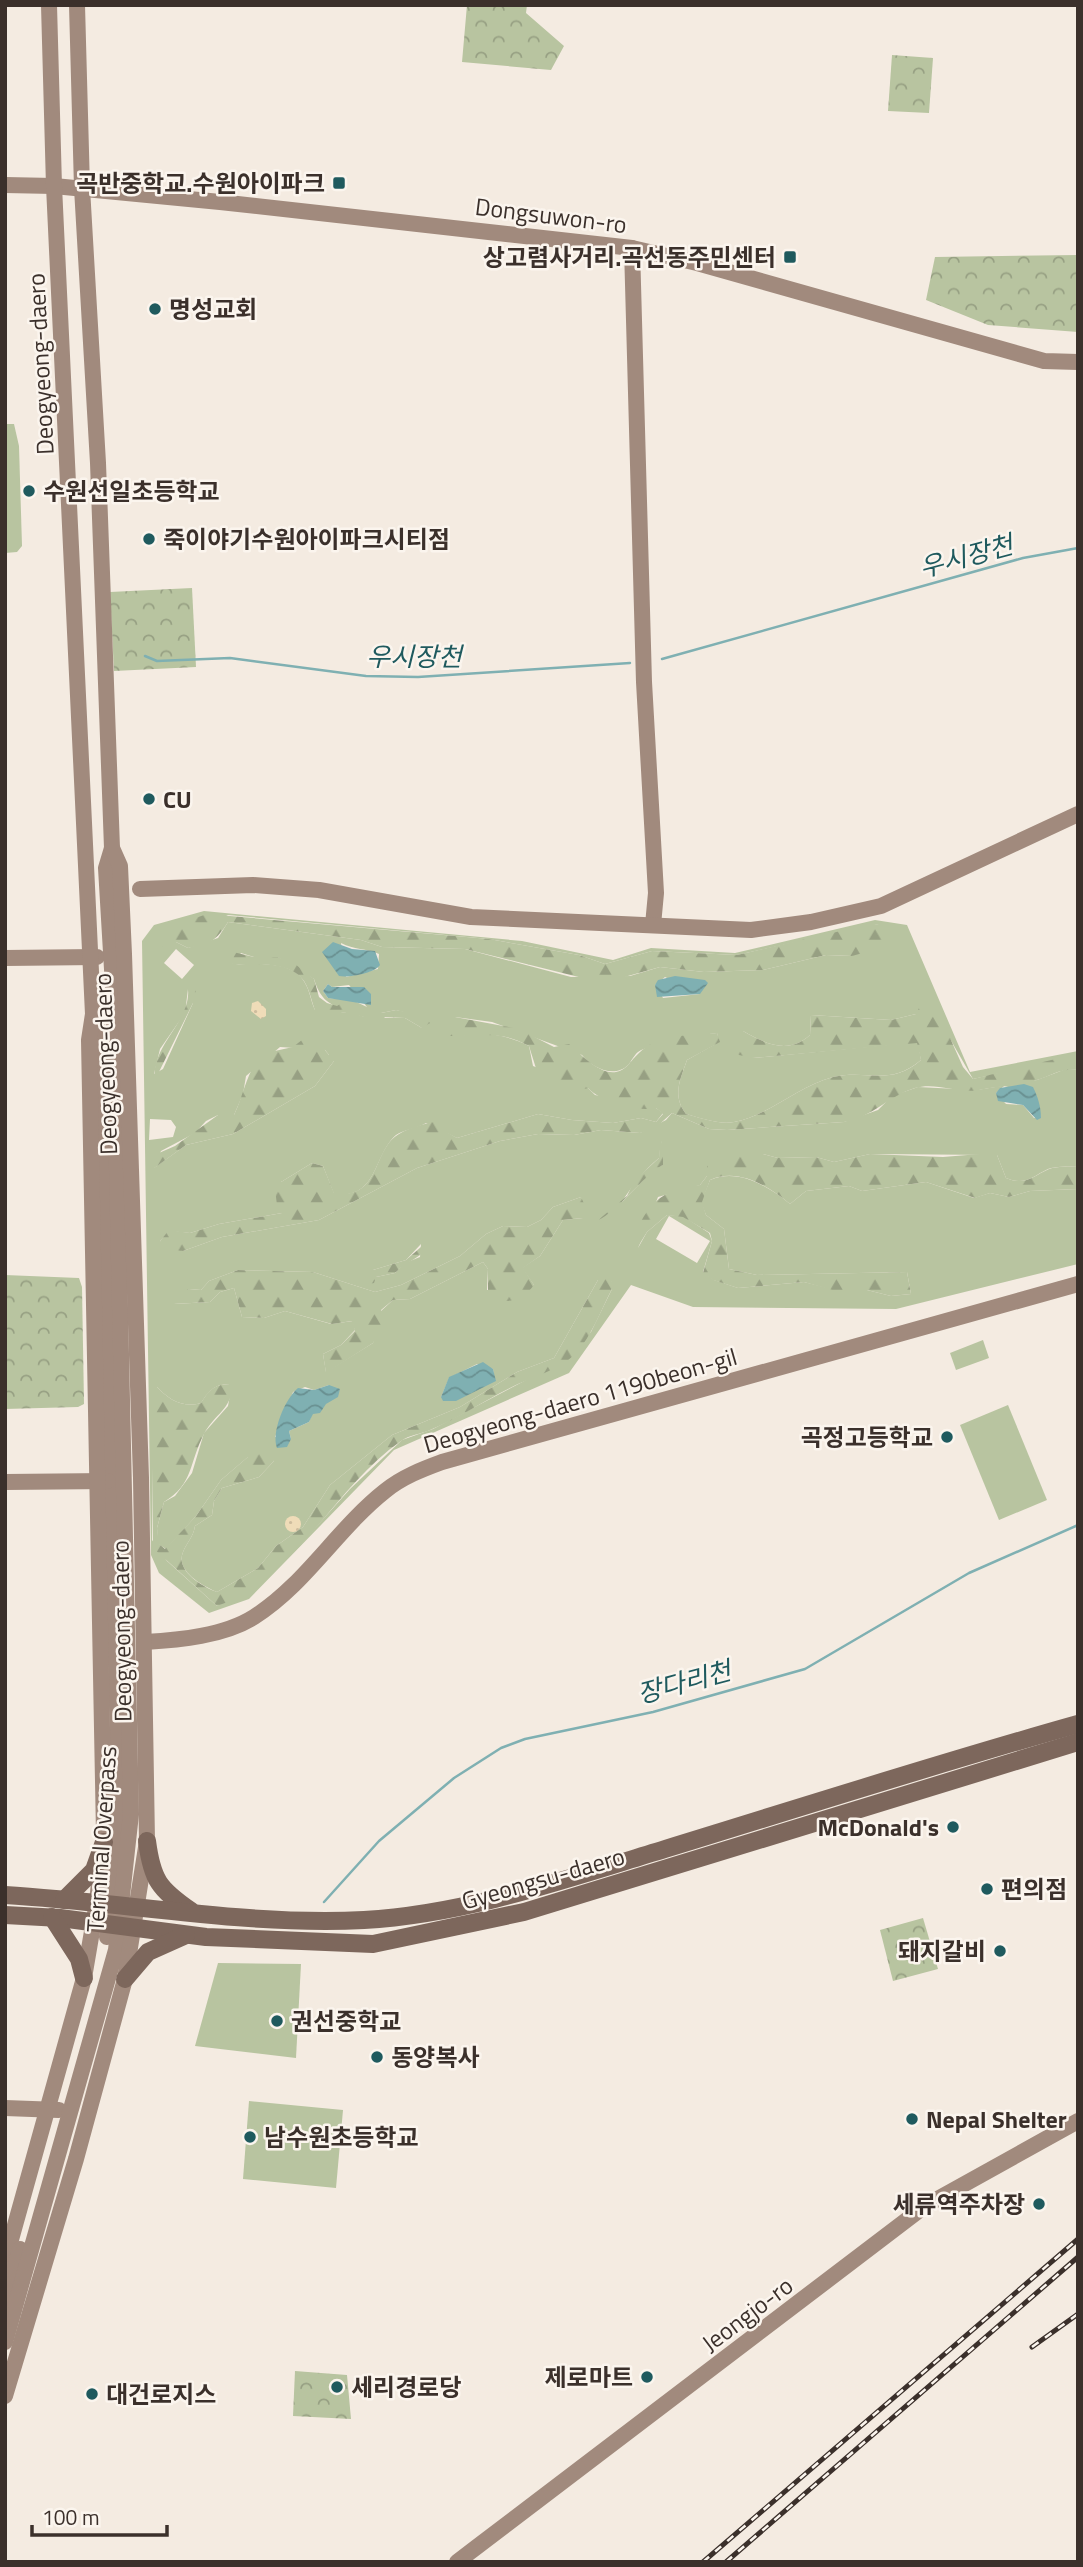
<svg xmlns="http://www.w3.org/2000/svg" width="1083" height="2567" viewBox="0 0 1083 2567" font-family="'Titillium Web','Noto Sans KR',sans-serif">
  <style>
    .green { fill: #b8c4a0; fill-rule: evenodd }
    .forest { fill: url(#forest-firs) }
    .sand { fill: url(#sand-dots) }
    .park { fill: url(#park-crowns) }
    .water { fill: url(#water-waves) }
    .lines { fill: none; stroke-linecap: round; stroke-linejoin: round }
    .stream { stroke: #7fb0b2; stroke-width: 2.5 }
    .secondary { stroke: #a18a7d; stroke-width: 16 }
    .primary { stroke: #7d675c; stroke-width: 18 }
    .rail-casing { stroke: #3b302b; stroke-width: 5 }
    .rail { stroke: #fbf5ee; stroke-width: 2.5; stroke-dasharray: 8; stroke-linecap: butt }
    .poi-dot { fill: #1f5a5e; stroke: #fbf5ee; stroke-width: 2.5 }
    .labels { text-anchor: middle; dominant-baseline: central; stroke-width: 5; stroke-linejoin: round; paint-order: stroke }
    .poi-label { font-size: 24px; font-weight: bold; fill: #3b302b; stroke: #fbf5ee; text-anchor: start }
    .street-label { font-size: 24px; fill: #3b302b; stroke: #fbf5ee }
    .water-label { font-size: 26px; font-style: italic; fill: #1f5a5e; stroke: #fbf5ee }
  </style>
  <defs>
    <pattern id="forest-firs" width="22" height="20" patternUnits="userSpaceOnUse" patternTransform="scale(1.75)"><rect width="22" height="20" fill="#b8c4a0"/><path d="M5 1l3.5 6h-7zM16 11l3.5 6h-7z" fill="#97a083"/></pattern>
    <pattern id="sand-dots" width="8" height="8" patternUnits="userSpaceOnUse" patternTransform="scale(1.75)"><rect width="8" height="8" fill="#efdcb8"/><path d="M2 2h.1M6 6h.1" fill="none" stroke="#cebd9e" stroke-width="1.8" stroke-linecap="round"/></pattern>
    <pattern id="park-crowns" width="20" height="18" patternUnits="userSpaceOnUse" patternTransform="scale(1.75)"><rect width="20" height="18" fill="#b8c4a0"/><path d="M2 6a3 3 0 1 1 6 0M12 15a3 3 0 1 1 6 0" fill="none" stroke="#97a083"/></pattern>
    <pattern id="water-waves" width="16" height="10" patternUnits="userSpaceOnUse" patternTransform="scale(1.75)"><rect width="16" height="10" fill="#7fb0b2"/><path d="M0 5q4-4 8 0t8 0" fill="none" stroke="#699091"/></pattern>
  </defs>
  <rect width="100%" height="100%" fill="#f4ebe1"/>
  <g class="green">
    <path d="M 5,424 L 14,424 L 19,446 L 22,546 L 17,552 L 5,553 Z"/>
    <path d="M 204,911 L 522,941 L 613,960 L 651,948 L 735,953 L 875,920 L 907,925 L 970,1072 L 1078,1051 L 1078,1056 L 973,1079 L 949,1037 L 916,1014 L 891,1020 L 811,1015 L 810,1035 C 788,1055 766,1044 743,1031 L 753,1058 L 918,1042 L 921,1060 C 889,1087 868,1069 833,1077 C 798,1086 770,1115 734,1122 C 720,1125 700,1118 686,1114 C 672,1096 680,1080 687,1060 L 719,1042 L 717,1033 C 700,1035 651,1043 638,1052 C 634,1055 631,1062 628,1065 C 614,1079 591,1067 582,1055 L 492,1022 L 455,1017 L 460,1036 C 484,1031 507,1035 529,1046 L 533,1066 L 588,1088 L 595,1095 L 656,1108 L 663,1113 L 656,1122 L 641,1118 L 613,1123 L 572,1120 L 538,1114 L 457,1138 L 426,1123 C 418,1128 403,1130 396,1135 C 373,1155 378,1200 334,1194 L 323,1166 L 312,1163 L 281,1182 L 282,1213 L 219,1224 L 190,1233 L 169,1231 L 160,1241 L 183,1251 L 222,1237 L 319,1220 L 417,1168 L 500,1141 L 538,1134 L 574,1135 L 601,1130 L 640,1133 L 666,1120 L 672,1113 L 709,1129 L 727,1130 L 844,1122 L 878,1110 L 892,1096 L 918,1087 L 977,1090 L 1037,1080 L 1066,1069 L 1078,1070 L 1077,1166 C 1068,1167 1056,1166 1048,1169 C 1031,1177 1026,1186 1006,1178 L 997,1155 L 870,1154 L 834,1162 L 816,1157 L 778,1158 L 763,1154 L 707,1176 L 700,1185 L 658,1197 L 638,1248 L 647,1232 L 667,1215 L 683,1216 L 709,1233 L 712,1241 L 703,1272 L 714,1280 L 738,1288 L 804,1282 L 832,1289 L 867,1290 L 891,1296 L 911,1294 L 907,1272 L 757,1275 L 729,1269 L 724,1229 L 706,1215 L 701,1202 L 710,1180 C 738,1168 768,1186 790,1204 L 806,1191 L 849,1186 L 862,1191 L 926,1182 L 974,1198 L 990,1193 L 1009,1197 L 1030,1191 L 1078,1189 L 1078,1264 L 896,1309 L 693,1307 L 631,1285 L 569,1373 L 394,1450 L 249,1599 L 209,1613 L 159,1573 L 151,1555 L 142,941 L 154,925 ZM 228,915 L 489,939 L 579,955 L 605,964 L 652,951 L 737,955 L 879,924 L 852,956 L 826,955 L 763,970 L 704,972 L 660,967 L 630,976 L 571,977 L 465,949 L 382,947 L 361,940 L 228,922 L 218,938 L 188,948 L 176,942 ZM 341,943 C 354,950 366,948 379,954 L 378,969 L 346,977 ZM 176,949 L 194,965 L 182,979 L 164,963 ZM 241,953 L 254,957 L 278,957 L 314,979 C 323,1009 339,1006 365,1017 L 353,1013 L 315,1010 C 311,1002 310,991 305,983 C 293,959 254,965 232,964 ZM 665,977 L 700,994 L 663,998 L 655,985 ZM 328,984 L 332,987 L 349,985 L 367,1007 L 352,1000 L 328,998 L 323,991 ZM 188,989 L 193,1003 L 163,1069 L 154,1074 L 160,1049 L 185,1013 ZM 396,1010 L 411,1014 L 422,1028 L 405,1018 L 385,1018 L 381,1013 ZM 280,1047 L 325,1050 L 334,1061 L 315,1086 L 233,1134 L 186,1145 L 154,1168 L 161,1151 L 195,1133 L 206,1121 L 218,1115 L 234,1115 L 243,1094 L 246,1076 ZM 1004,1086 L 1035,1093 L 1041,1118 L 1034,1118 L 1023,1105 L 1006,1104 L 996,1093 ZM 150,1119 L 171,1120 L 176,1127 L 173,1137 L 149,1140 ZM 661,1141 L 663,1165 L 656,1167 L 622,1202 C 631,1187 643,1171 659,1158 ZM 581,1197 L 583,1218 L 563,1220 L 540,1256 L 522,1268 L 534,1285 L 487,1290 L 488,1269 L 483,1262 L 410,1299 L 393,1300 L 381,1311 L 373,1343 L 326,1372 L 323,1354 L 341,1345 L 355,1330 L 353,1321 L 331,1324 L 285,1311 L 264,1318 L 242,1317 L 234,1288 L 220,1292 L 210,1302 L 174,1304 L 189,1289 L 201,1290 L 209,1281 L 238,1270 L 313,1272 L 375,1292 L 401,1285 L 460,1256 L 486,1234 L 503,1226 L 527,1227 L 541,1220 L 553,1207 ZM 669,1216 L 710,1241 L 697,1263 L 656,1239 ZM 421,1244 L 420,1257 L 405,1263 L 395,1273 L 376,1277 L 373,1270 L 406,1260 ZM 598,1280 L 612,1282 L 612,1289 L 591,1332 L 530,1378 L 433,1429 L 402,1440 L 350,1489 L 300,1545 L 217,1606 L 167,1561 L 152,1540 L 152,1387 L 157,1387 C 169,1400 183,1408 201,1403 C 210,1389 215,1384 232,1384 L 228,1406 L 204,1433 L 192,1473 L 175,1496 L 164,1502 L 157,1528 L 158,1544 L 166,1549 L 196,1516 L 221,1480 L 248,1457 L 274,1461 L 259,1477 L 222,1488 L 214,1501 L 212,1515 L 195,1526 C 193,1538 187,1542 183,1552 C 175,1571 203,1586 217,1592 L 258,1568 L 276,1546 L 303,1527 L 330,1485 L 392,1435 L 460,1407 L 517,1372 L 554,1358 ZM 477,1364 L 493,1369 L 494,1376 L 463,1397 L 441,1397 L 449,1378 ZM 329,1385 L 325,1404 L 312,1414 L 309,1422 L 289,1431 L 291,1439 L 275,1437 L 293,1392 L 305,1387 L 314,1390 Z"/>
    <path d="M 983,1340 L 989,1358 L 956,1370 L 950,1353 Z"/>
    <path d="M 1008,1405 L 1047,1500 L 999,1520 L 960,1425 Z"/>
    <path d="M 218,1963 L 301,1964 L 296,2058 L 195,2046 Z"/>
    <path d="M 249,2101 L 343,2110 L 336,2188 L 243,2179 Z"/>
  </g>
  <g class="forest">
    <path d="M 207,914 L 489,939 L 579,955 L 605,964 L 652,951 L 737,955 L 862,926 L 879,924 L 893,929 L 891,938 L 884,947 L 852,956 L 826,955 L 763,970 L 704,972 L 660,967 L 603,983 L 465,949 L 382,947 L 361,940 L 228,922 C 216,941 210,944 188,948 L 176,942 L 163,947 L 153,939 L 161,930 Z"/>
    <path d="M 233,952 L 254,957 L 278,957 L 295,964 L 314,979 L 319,997 L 327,1003 L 337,1006 L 345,1001 L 368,1010 L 365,1017 L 342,1012 L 318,1017 C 312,1006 311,992 304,981 C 290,960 254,965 232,964 Z"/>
    <path d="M 193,978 L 196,992 L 193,1003 L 155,1080 C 150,1044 196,1019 187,983 Z"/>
    <path d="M 923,1000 L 933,1000 L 963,1067 L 973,1079 L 1072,1055 L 1078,1056 L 1078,1070 C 1061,1068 1052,1075 1037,1080 C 1020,1086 997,1086 979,1090 C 958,1094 937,1082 915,1088 C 888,1096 873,1117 844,1122 L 727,1130 L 709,1129 L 672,1113 L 654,1129 L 640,1133 L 601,1130 L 574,1135 L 538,1134 L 500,1141 L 417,1168 L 319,1220 L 222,1237 L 183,1251 L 165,1249 L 160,1241 L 169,1230 L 190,1233 L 219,1224 L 282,1213 L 277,1205 L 274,1181 L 281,1182 L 312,1163 L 323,1166 L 334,1193 C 381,1201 372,1149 399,1134 C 410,1127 428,1123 441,1120 L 448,1133 L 457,1138 L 538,1114 L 572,1120 L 613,1123 L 641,1118 L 656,1122 L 663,1114 L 656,1108 C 637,1112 602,1103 588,1088 C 570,1094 555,1086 539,1078 L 529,1046 C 497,1029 481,1037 448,1036 L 445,1024 L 455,1017 L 519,1029 L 554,1047 L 569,1044 C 583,1056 609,1086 628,1065 C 636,1056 641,1049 653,1043 C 673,1034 695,1035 717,1033 L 720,1042 L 687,1060 C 680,1080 672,1096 686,1114 C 701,1118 720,1125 734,1122 C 770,1115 798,1086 833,1077 C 867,1069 890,1087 921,1060 L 917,1043 L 753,1058 L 739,1055 L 731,1046 L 733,1035 L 743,1031 C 766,1044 788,1055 810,1035 L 811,1015 L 891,1020 L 916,1014 Z"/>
    <path d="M 396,1010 L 423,1015 L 430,1023 L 422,1028 L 405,1018 L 380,1017 L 381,1013 Z"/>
    <path d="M 307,1036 L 315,1038 L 329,1055 L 334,1054 L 334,1061 L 315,1086 L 233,1134 L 186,1145 L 153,1169 L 152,1156 L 175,1146 L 218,1115 L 234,1115 C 245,1091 245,1077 261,1054 L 293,1047 Z"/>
    <path d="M 660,1139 L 663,1146 L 663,1165 C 650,1169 618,1211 597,1221 L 627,1196 L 634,1181 L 659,1158 Z"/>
    <path d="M 720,1152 L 763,1154 L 778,1158 L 816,1157 L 834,1162 L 870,1154 L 943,1157 L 992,1153 L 997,1155 L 1006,1178 C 1026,1186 1031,1177 1049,1169 C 1057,1166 1069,1167 1078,1166 L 1078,1189 L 1030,1191 L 1009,1197 L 990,1193 L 975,1198 L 926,1182 L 862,1191 L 849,1186 L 806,1191 L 790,1204 C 768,1186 738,1167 710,1180 L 702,1202 L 706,1215 L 724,1229 L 729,1269 L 757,1275 L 907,1272 L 911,1294 L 891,1296 L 867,1290 L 832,1290 L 804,1282 L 738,1288 L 713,1280 L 703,1273 L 712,1241 L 710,1233 L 683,1217 L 667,1215 L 647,1232 L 634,1253 L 627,1255 C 642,1215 652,1189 700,1185 L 707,1176 L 707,1159 Z"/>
    <path d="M 581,1197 L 587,1210 L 583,1218 L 563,1220 L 540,1256 L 523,1268 L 534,1285 C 521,1302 509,1303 488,1299 L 488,1269 L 483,1262 L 410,1299 L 393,1300 L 381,1310 L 384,1323 L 373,1343 L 326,1373 L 323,1354 L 341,1345 L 355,1331 L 352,1321 L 332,1324 L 285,1311 L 264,1318 L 242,1317 L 234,1288 L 220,1292 L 210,1302 L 173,1304 L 177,1294 L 189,1289 L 201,1290 L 209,1281 L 238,1270 L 313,1272 L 375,1292 L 401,1285 L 460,1256 L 486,1234 L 503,1226 L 527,1227 L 541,1220 L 553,1207 Z"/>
    <path d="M 429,1240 L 433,1243 C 422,1257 407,1261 395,1273 L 376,1277 L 374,1283 L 369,1284 L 373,1270 L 406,1260 Z"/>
    <path d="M 607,1276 L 612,1282 L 612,1289 C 601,1310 592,1336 575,1354 C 558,1371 531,1377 510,1388 C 484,1401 457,1419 430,1430 C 421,1434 409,1435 401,1441 C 333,1488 297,1578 217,1606 L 153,1548 L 151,1387 L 157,1387 C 169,1400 183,1408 201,1403 C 210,1388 215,1384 233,1384 C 231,1411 215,1413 204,1434 C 189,1462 194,1484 164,1502 L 157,1528 L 159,1544 L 165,1549 L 196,1516 L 221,1480 L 256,1450 L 265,1452 L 274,1461 L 259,1477 L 222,1488 L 214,1501 L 212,1515 L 195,1526 C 193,1538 187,1542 183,1552 C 175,1571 203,1587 217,1592 L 258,1568 L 276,1546 L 303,1527 L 330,1485 L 392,1435 L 460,1407 L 517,1372 L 554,1358 L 598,1280 Z"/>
  </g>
  <g class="sand">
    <path d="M 258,1001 L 266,1009 L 266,1016 L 261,1019 L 251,1011 L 252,1003 Z"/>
    <circle cx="293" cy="1524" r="8"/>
  </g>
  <g class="park">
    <path d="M 467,5 L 527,5 L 526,13 L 564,46 L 551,70 L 462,62 Z"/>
    <path d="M 892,55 L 933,58 L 929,113 L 888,111 Z"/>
    <path d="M 1078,255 L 1078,332 L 988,325 L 926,300 L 935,257 Z"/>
    <path d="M 192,588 L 196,667 L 114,671 L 110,592 Z"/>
    <path d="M 5,1275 L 79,1278 L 82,1287 L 84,1404 L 78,1407 L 5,1409 Z"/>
    <path d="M 923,1918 L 938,1969 L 893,1981 L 880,1930 Z"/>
    <path d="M 295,2371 L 347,2375 L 351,2419 L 293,2416 Z"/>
  </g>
  <g class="water">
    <path d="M 333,942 L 352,949 L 375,951 L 380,965 C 375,973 349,978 339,976 L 322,952 Z"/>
    <path d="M 675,976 L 705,980 L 708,983 L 700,994 L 657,997 L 655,985 L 658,980 Z"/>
    <path d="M 328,984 L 332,987 L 364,987 L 371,994 L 371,1005 L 328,998 L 323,991 Z"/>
    <path d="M 1024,1084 L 1033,1087 C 1038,1097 1041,1107 1041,1118 L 1037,1120 L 1023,1105 L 998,1101 L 996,1093 L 1000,1088 Z"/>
    <path d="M 483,1362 L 493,1369 L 496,1381 L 456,1401 L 443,1401 L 441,1397 L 449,1377 Z"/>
    <path d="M 329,1385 L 340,1389 L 338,1397 L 326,1404 L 320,1413 L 313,1414 L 309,1422 L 289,1431 L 291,1439 L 287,1447 L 277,1448 C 271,1432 285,1399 298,1388 L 314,1390 Z"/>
  </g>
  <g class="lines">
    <g class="stream">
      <path d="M 145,656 L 157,661 L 230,658 L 366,676 L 418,677 L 630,663"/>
      <path d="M 662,659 L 1023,558 L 1078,548"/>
      <path d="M 324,1902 L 379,1841 L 454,1778 L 501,1748 L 525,1739 L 653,1712 L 805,1669 L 969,1573 L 1078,1525"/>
    </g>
    <g class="secondary">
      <path d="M 5,185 L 54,186 L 220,202 L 632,248 L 697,263 L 1044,361 L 1078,362"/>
      <path d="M 632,248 L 644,682 L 656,893 L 653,925"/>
      <path d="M 140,889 L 253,885 L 319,890 L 471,917 L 751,930 L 811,922 L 881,906 L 1078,814"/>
      <path d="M 5,958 L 97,957"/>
      <path d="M 95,1020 L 101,1041 L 118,1747 L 117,1815 L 107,1937"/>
      <path d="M 5,1482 L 108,1481"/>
      <path d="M 145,1642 C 179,1640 224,1636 254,1617 C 306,1584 337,1529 385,1491 C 402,1477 423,1469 442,1462 L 1078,1284"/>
      <path d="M 5,2108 L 59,2110"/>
      <path d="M 5,2261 L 84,1978 L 97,1902 L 104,1834 L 89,1040 L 93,1014 L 54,186 L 49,5"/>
      <path d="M 5,2300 L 20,2249"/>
      <path d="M 5,2342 L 116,1950 L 131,1814 L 113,986 L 106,868 L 112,848"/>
      <path d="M 5,2396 L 76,2159 L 125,1979 L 147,1841 L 141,1478 L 124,954 L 120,866 L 112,848 L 98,463 L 82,188 L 77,5"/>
      <path d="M 457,2562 L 925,2206 L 1078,2121"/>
    </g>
    <g class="primary">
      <path d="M 147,1841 C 152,1880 159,1889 191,1911"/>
      <path d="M 5,1895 C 124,1902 244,1926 364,1920 C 467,1914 566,1879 665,1849 C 802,1807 939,1763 1078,1724"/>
      <path d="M 64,1900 L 94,1870 L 104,1842"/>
      <path d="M 5,1915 L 60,1918 L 206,1937 L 373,1944 L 524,1912 L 1078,1742"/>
      <path d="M 52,1917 L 79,1959 L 84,1978"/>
      <path d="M 125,1979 L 148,1952 L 186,1935"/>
    </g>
    <defs>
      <g id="rail">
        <path d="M 1032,2347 L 1078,2314"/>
        <path d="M 703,2562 L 1078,2239"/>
        <path d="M 726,2562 L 1078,2257"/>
      </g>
    </defs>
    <use href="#rail" class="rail-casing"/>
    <use href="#rail" class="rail"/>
  </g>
  <g class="poi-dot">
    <rect x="332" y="176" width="14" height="14" rx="3.5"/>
    <rect x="783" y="250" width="14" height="14" rx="3.5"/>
    <circle cx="155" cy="309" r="7"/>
    <circle cx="29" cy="491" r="7"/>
    <circle cx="149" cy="539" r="7"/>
    <circle cx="149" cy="799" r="7"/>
    <circle cx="947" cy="1437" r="7"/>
    <circle cx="953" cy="1827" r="7"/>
    <circle cx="987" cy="1889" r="7"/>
    <circle cx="1000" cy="1951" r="7"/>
    <circle cx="277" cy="2021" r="7"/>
    <circle cx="377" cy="2057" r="7"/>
    <circle cx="912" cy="2119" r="7"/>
    <circle cx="250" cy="2137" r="7"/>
    <circle cx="1039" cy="2204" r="7"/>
    <circle cx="647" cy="2377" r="7"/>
    <circle cx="337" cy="2387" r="7"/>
    <circle cx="92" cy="2394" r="7"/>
  </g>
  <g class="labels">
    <g class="poi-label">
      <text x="325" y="183" text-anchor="end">곡반중학교.수원아이파크</text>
      <text x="776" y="257" text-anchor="end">상고렴사거리.곡선동주민센터</text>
      <text x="169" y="309">명성교회</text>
      <text x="43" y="491">수원선일초등학교</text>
      <text x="163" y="539">죽이야기수원아이파크시티점</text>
      <text x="163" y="799">CU</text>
      <text x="933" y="1437" text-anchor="end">곡정고등학교</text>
      <text x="939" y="1827" text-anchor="end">McDonald's</text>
      <text x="1001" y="1889">편의점</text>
      <text x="986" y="1951" text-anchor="end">돼지갈비</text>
      <text x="291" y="2021">권선중학교</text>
      <text x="391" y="2057">동양복사</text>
      <text x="926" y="2119">Nepal Shelter</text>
      <text x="264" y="2137">남수원초등학교</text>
      <text x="1025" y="2204" text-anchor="end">세류역주차장</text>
      <text x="633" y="2377" text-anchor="end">제로마트</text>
      <text x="351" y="2387">세리경로당</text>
      <text x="106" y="2394">대건로지스</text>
    </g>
    <g class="street-label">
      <text transform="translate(551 215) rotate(7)">Dongsuwon-ro</text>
      <text transform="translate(40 364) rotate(-93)">Deogyeong-daero</text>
      <text transform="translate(105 1064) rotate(-92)">Deogyeong-daero</text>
      <text transform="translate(580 1400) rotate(-16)">Deogyeong-daero 1190beon-gil</text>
      <text transform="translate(121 1631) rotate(-91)">Deogyeong-daero</text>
      <text transform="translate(101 1839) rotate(-86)">Terminal Overpass</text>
      <text transform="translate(543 1878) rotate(-16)">Gyeongsu-daero</text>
      <text transform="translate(747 2314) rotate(-37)">Jeongjo-ro</text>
    </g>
    <g class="water-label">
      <text transform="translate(966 556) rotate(-15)">우시장천</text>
      <text x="414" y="656">우시장천</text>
      <text transform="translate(684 1682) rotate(-15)">장다리천</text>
    </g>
  </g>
  <rect width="1083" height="2567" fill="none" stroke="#3b302b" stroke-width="14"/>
  <path d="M32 2525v10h135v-10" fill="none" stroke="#3b302b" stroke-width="3.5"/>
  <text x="42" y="2525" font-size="21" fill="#3b302b" stroke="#fbf5ee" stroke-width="5" paint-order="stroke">100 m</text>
</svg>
